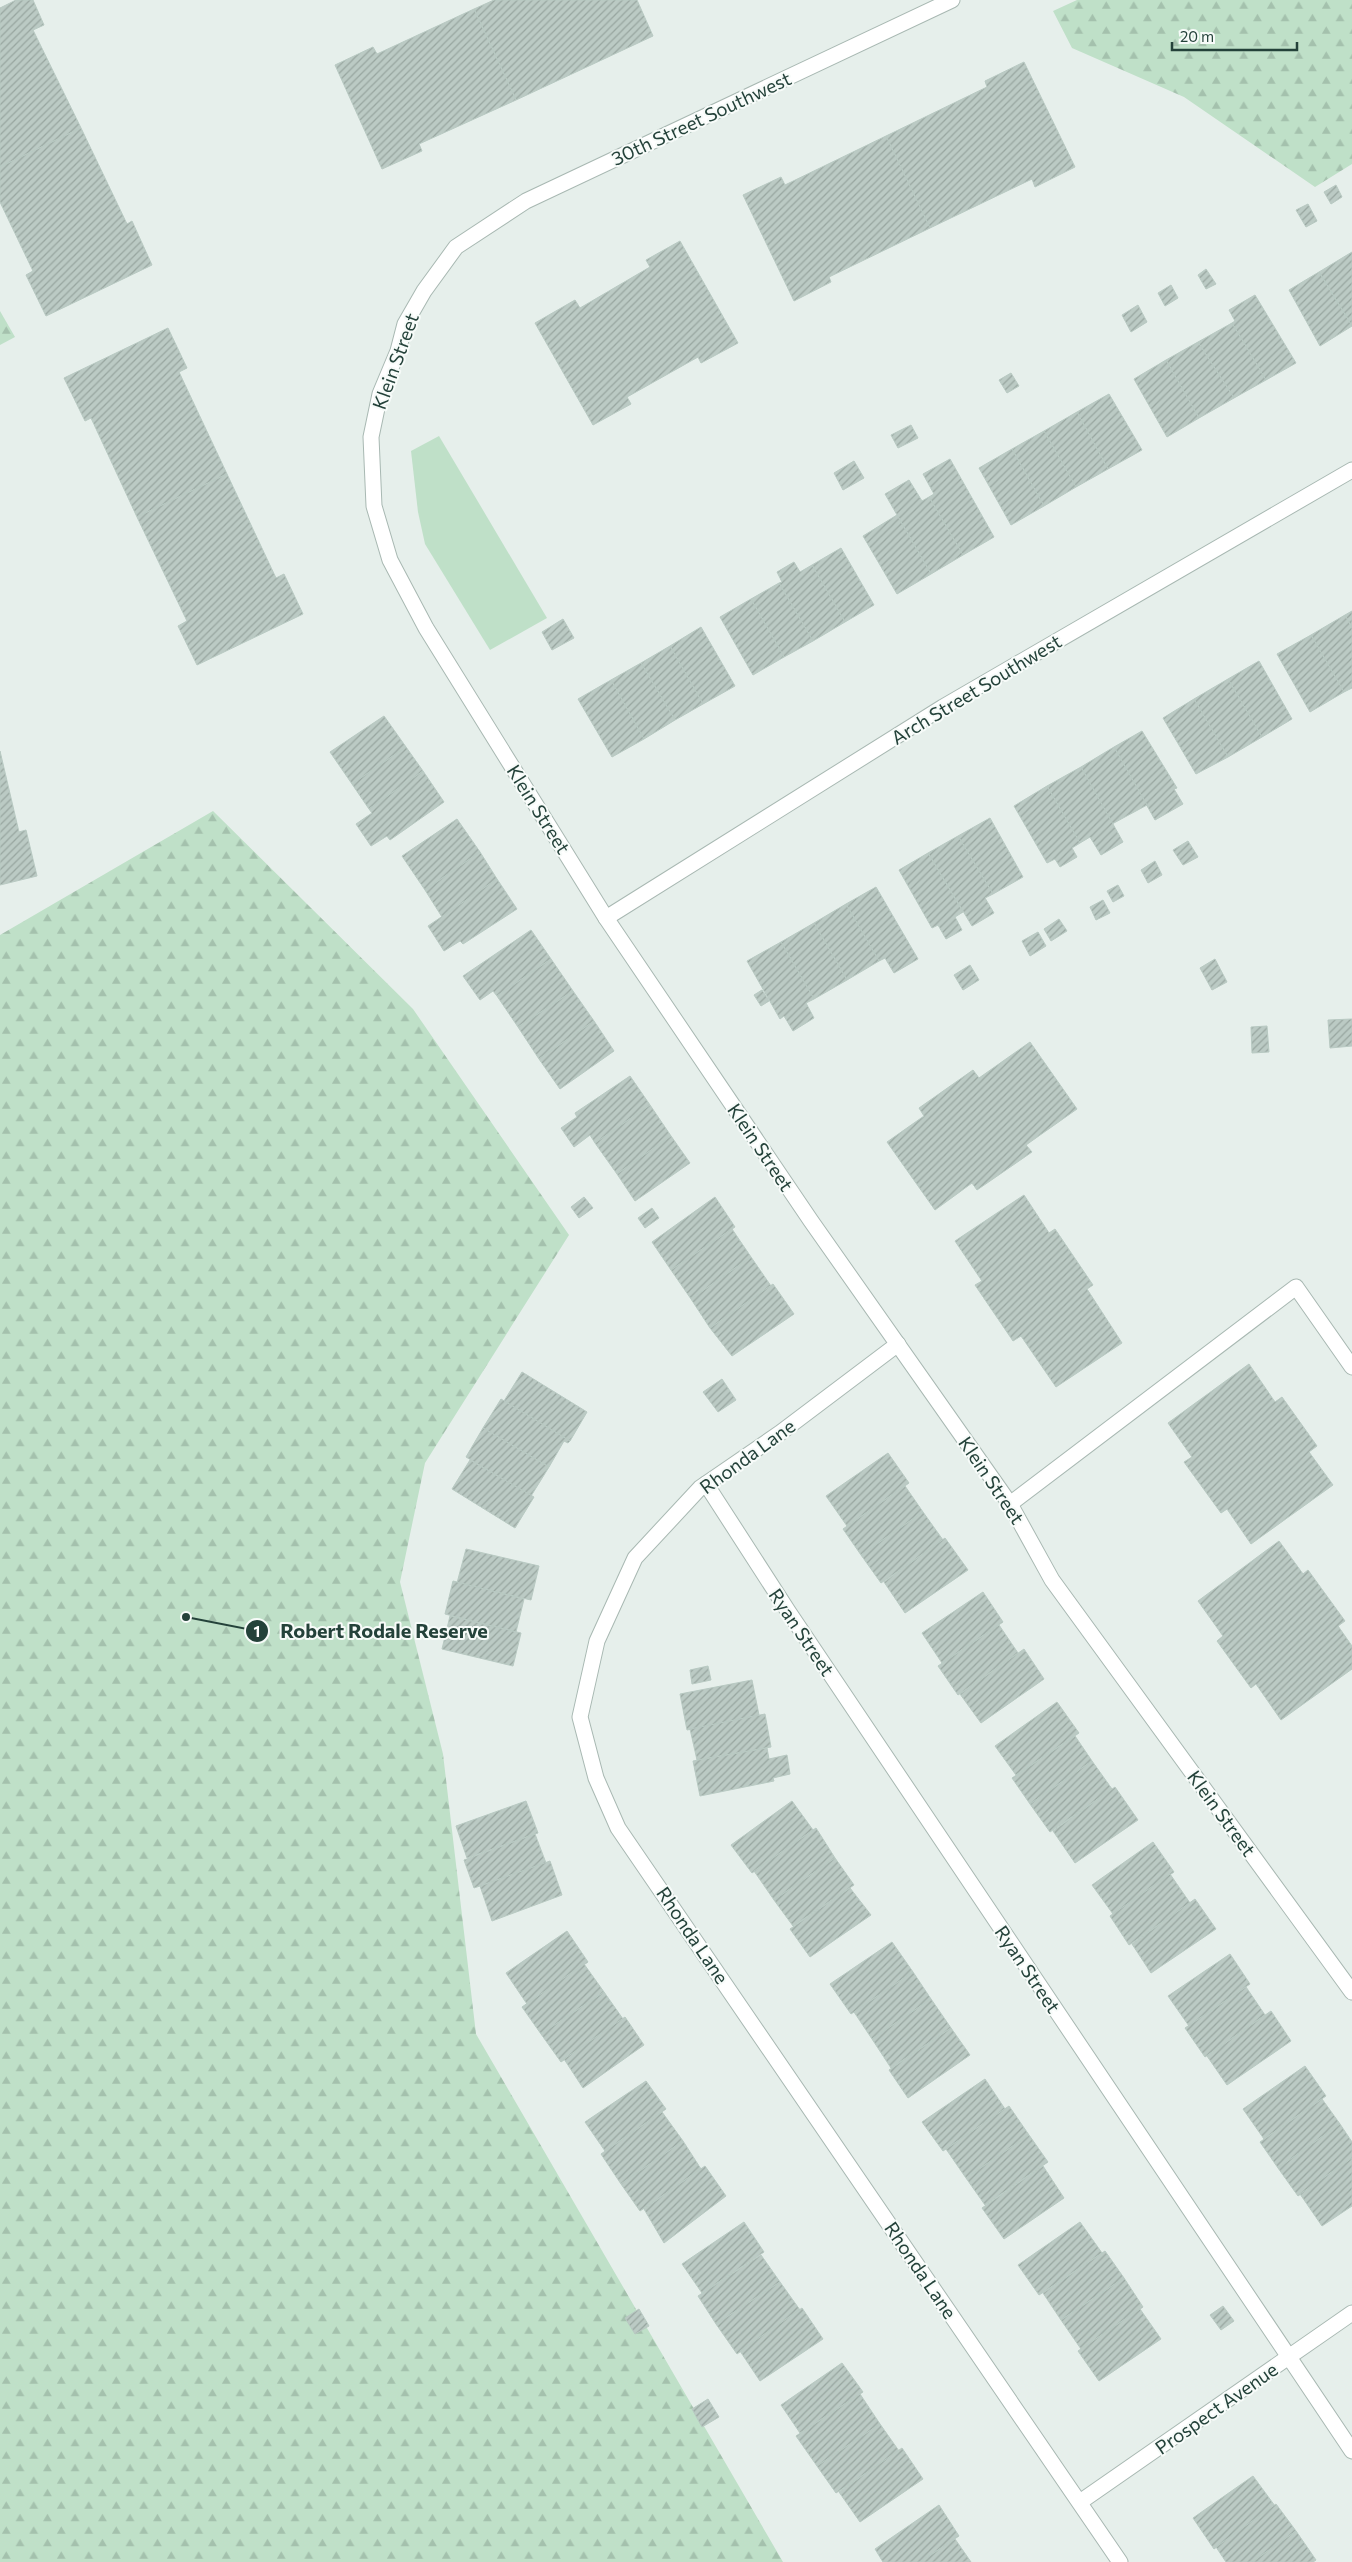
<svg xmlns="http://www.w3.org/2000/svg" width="1352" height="2562" viewBox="0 0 1352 2562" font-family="Commissioner,sans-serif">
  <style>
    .green { fill: #bfe0c8 }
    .forest { fill: url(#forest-firs) }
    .building { fill: url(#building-hatch); stroke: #b8c9c2 }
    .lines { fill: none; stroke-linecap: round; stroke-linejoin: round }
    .minor-casing { stroke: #a8b8b2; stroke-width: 17 }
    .minor { stroke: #fff; stroke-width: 15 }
    .labels { text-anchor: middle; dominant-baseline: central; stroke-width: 4; stroke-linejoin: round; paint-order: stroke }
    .street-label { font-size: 19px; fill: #24423a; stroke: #f7fbf9 }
    .leader { fill: none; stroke: #24423a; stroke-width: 2 }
    .callout-dot { fill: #24423a; stroke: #f7fbf9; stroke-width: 2 }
    .mark-label { font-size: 15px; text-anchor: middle; font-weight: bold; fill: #fff }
    .callout-label { font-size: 20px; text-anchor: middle; font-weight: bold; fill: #24423a; stroke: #f7fbf9; stroke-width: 4; stroke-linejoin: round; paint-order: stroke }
  </style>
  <defs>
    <pattern id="forest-firs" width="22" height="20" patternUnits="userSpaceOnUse" patternTransform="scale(1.25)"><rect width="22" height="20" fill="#bfe0c8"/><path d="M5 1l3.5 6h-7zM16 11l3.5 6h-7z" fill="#a4c1ad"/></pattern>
    <pattern id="building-hatch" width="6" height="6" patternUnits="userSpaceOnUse" patternTransform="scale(1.25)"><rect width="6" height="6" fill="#bbcac4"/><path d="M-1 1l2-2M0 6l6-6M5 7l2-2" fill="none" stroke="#98a6a0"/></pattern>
  </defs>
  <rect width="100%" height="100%" fill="#e6efeb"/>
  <path class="green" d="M 439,436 L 547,618 L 490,650 L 425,544 L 418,512 L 411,451 Z"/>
  <g class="forest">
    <path d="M 1077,0 L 1352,0 L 1352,164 L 1315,187 L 1184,97 L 1072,48 L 1053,11 Z"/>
    <path d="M 0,311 L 15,337 L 0,345 Z"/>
    <path d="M 213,811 L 413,1009 L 569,1235 L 425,1463 L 400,1582 L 443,1754 L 476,2034 L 783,2562 L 0,2562 L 0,935 Z"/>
  </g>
  <g class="building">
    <path d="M 16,0 L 33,0 L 44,25 L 33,30 L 81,128 L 0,167 L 0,8 Z"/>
    <path d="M 494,0 L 637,0 L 653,36 L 516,100 L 474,9 Z"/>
    <path d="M 474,9 L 516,100 L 419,144 L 422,151 L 382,169 L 335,65 L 373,47 L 377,54 Z"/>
    <path d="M 1024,62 L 1075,167 L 1035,187 L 1032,179 L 930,228 L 886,136 L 987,87 L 985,81 Z"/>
    <path d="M 81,128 L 127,224 L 132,221 L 152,265 L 46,316 L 26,275 L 33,271 L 0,202 L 0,167 Z"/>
    <path d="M 886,136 L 930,228 L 829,277 L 831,282 L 794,301 L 743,195 L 781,177 L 785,185 Z"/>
    <path d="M 1336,185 L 1342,197 L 1331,204 L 1324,192 Z"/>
    <path d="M 1308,204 L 1317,221 L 1306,227 L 1296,210 Z"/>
    <path d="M 680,241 L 738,343 L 701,363 L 698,357 L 627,397 L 631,404 L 593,425 L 535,323 L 575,300 L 580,308 L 650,267 L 646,260 Z"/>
    <path d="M 1352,252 L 1352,326 L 1319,272 Z"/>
    <path d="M 1206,269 L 1216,284 L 1206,289 L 1198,275 Z"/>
    <path d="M 1319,272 L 1352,326 L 1320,346 L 1289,290 Z"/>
    <path d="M 1171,285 L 1178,298 L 1165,306 L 1158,293 Z"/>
    <path d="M 1255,295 L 1296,363 L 1266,380 L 1232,323 L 1235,321 L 1229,310 Z"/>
    <path d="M 1138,305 L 1147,322 L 1131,332 L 1122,315 Z"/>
    <path d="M 1232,323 L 1266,380 L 1234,398 L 1198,342 Z"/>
    <path d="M 168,328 L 187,368 L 179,372 L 227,474 L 137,517 L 91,418 L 85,421 L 64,378 Z"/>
    <path d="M 1198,342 L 1234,398 L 1199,418 L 1166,360 Z"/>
    <path d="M 1166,360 L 1199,418 L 1167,437 L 1134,379 Z"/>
    <path d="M 1011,373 L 1019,386 L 1007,393 L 999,380 Z"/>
    <path d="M 1109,394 L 1142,450 L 1108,469 L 1077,412 Z"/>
    <path d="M 1077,412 L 1108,469 L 1076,487 L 1044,431 Z"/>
    <path d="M 911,425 L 918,438 L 898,448 L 891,435 Z"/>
    <path d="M 1044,431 L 1076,487 L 1044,506 L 1012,449 Z"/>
    <path d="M 1012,449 L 1044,506 L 1011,525 L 979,468 Z"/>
    <path d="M 950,459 L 994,537 L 963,555 L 929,497 L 934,494 L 923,474 Z"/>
    <path d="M 854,461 L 864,478 L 843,490 L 834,473 Z"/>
    <path d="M 227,474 L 276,578 L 284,574 L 303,614 L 197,665 L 178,626 L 187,621 L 137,517 Z"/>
    <path d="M 909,480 L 922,501 L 929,497 L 963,555 L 931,574 L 885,494 Z"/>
    <path d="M 897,515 L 931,574 L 897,594 L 863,536 Z"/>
    <path d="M 841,548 L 874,605 L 845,622 L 812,565 Z"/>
    <path d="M 794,562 L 800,572 L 812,565 L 845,622 L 813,641 L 779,583 L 782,582 L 777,572 Z"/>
    <path d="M 779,583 L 813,641 L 784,657 L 751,599 Z"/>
    <path d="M 751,599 L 784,657 L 753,675 L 720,617 Z"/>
    <path d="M 1352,611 L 1352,628 L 1345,615 Z"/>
    <path d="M 1345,615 L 1352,628 L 1352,688 L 1344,692 L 1311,635 Z"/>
    <path d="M 563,619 L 574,638 L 552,650 L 542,632 Z"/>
    <path d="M 701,627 L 735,686 L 703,704 L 670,646 Z"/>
    <path d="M 1311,635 L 1344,692 L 1310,712 L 1277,654 Z"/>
    <path d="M 670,646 L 703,704 L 675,720 L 641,663 Z"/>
    <path d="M 1259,661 L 1292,719 L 1262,737 L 1228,679 Z"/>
    <path d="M 641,663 L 675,720 L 644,739 L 611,680 Z"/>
    <path d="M 1228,679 L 1262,737 L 1228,757 L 1194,699 Z"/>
    <path d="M 611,680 L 644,739 L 612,757 L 578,699 Z"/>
    <path d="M 1194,699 L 1228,757 L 1196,774 L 1163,718 Z"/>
    <path d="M 384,716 L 406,747 L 352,784 L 330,752 Z"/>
    <path d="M 1142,731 L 1177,788 L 1174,789 L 1183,804 L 1155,820 L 1114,747 Z"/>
    <path d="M 406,747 L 423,771 L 369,809 L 352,784 Z"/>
    <path d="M 1114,747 L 1147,805 L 1112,824 L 1081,767 Z"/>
    <path d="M 0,751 L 19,832 L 26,830 L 37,876 L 0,885 Z"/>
    <path d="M 1081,767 L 1123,842 L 1101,855 L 1090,837 L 1080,843 L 1047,786 Z"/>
    <path d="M 423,771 L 444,802 L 390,840 L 387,836 L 371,846 L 356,824 L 372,813 L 369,809 Z"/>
    <path d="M 1047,786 L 1080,843 L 1072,848 L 1077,857 L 1060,867 L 1055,859 L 1047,863 L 1014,806 Z"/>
    <path d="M 990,818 L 1023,877 L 993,894 L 958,836 Z"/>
    <path d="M 457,819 L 480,852 L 425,890 L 402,856 Z"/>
    <path d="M 958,836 L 993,894 L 985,898 L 994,913 L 972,926 L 928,853 Z"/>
    <path d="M 1188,841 L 1198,857 L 1183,865 L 1173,850 Z"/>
    <path d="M 480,852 L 497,879 L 442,917 L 425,890 Z"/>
    <path d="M 928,853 L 963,912 L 955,917 L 962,930 L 946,939 L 938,925 L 932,928 L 899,870 Z"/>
    <path d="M 1155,861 L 1162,875 L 1148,883 L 1141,870 Z"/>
    <path d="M 497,879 L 517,909 L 463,944 L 460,941 L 444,951 L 428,926 Z"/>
    <path d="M 1118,885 L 1124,896 L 1113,902 L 1107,891 Z"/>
    <path d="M 876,887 L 918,959 L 894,973 L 885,958 L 879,961 L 846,904 Z"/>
    <path d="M 1103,900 L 1110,913 L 1096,920 L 1090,907 Z"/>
    <path d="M 846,904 L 879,961 L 847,980 L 814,923 Z"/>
    <path d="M 1059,919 L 1067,931 L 1051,941 L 1044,929 Z"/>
    <path d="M 814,923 L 847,980 L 814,999 L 781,942 Z"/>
    <path d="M 531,930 L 551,959 L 497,996 L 493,991 L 480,1000 L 463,976 Z"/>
    <path d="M 1038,932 L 1046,946 L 1030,956 L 1022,941 Z"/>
    <path d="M 781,942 L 814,999 L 806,1003 L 814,1018 L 793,1031 L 784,1016 L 780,1019 L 747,961 Z"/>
    <path d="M 551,959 L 573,991 L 518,1027 L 497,996 Z"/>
    <path d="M 1215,959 L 1227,982 L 1212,990 L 1200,968 Z"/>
    <path d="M 970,965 L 979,980 L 963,990 L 954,975 Z"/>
    <path d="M 762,990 L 769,1001 L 761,1006 L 754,995 Z"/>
    <path d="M 573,991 L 594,1021 L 539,1059 L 518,1027 Z"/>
    <path d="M 1352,1019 L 1352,1046 L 1330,1048 L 1328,1020 Z"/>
    <path d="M 594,1021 L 614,1051 L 560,1089 L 539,1059 Z"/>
    <path d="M 1267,1026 L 1269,1052 L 1252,1053 L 1251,1027 Z"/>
    <path d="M 1030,1042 L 1077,1109 L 1026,1145 L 1032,1152 L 977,1190 L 972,1183 L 935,1210 L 887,1142 L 924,1116 L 919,1108 L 973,1070 L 979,1078 Z"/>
    <path d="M 630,1076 L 650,1105 L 595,1143 L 590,1135 L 574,1147 L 561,1128 L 577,1117 L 575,1113 Z"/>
    <path d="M 650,1105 L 671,1136 L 617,1174 L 595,1143 Z"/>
    <path d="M 671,1136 L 690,1163 L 635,1201 L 617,1174 Z"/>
    <path d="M 1024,1195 L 1049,1233 L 1055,1229 L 1093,1285 L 1087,1289 L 1122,1343 L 1056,1387 L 1021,1336 L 1013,1341 L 975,1285 L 982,1281 L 955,1241 Z"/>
    <path d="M 584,1197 L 593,1208 L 579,1218 L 571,1207 Z"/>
    <path d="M 715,1197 L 735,1227 L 671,1270 L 652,1242 Z"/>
    <path d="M 652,1208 L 659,1218 L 645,1228 L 638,1218 Z"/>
    <path d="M 732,1229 L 751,1257 L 691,1299 L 671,1270 Z"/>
    <path d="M 751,1257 L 771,1286 L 710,1328 L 691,1299 Z"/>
    <path d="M 773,1284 L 794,1314 L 732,1356 L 710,1328 Z"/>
    <path d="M 1249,1364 L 1275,1402 L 1282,1397 L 1317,1446 L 1309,1452 L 1333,1485 L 1251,1544 L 1227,1509 L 1221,1513 L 1184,1462 L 1192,1457 L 1168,1423 Z"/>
    <path d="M 522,1372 L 587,1412 L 570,1441 L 504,1401 Z"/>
    <path d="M 722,1379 L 736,1400 L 718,1412 L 703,1392 Z"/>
    <path d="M 501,1399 L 570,1441 L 568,1443 L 564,1441 L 549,1467 L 483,1428 Z"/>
    <path d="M 483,1428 L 549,1467 L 531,1496 L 466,1457 Z"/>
    <path d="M 888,1453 L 909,1483 L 847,1526 L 826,1496 Z"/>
    <path d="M 470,1460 L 534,1497 L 515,1528 L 452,1489 Z"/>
    <path d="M 905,1486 L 923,1512 L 861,1555 L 843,1529 Z"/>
    <path d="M 923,1512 L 943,1540 L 881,1583 L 861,1555 Z"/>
    <path d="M 945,1538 L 968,1570 L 905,1613 L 884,1582 Z"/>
    <path d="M 1279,1541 L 1303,1574 L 1308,1570 L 1345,1621 L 1338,1626 L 1352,1646 L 1352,1669 L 1281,1720 L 1256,1684 L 1251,1688 L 1217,1641 L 1223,1636 L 1198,1601 Z"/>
    <path d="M 466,1549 L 539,1566 L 531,1600 L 457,1583 Z"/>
    <path d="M 453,1581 L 524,1599 L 516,1632 L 445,1614 Z"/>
    <path d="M 983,1592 L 1003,1622 L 942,1663 L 922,1633 Z"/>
    <path d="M 450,1616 L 521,1633 L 513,1666 L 442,1649 Z"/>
    <path d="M 999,1625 L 1018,1653 L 958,1695 L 938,1666 Z"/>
    <path d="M 1024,1649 L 1044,1679 L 981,1723 L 960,1694 Z"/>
    <path d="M 708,1666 L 711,1680 L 692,1684 L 690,1670 Z"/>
    <path d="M 752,1680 L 759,1715 L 687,1730 L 680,1694 Z"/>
    <path d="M 1057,1702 L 1079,1733 L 1016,1775 L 995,1746 Z"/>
    <path d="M 765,1714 L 771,1747 L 697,1760 L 690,1729 Z"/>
    <path d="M 1075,1736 L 1092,1761 L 1030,1804 L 1012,1778 Z"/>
    <path d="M 767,1748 L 769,1759 L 787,1755 L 790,1774 L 773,1778 L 774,1781 L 700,1796 L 693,1761 Z"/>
    <path d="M 1092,1761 L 1112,1789 L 1050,1832 L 1030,1804 Z"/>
    <path d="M 1115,1787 L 1138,1820 L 1075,1863 L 1053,1831 Z"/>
    <path d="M 526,1801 L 538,1833 L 467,1858 L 456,1826 Z"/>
    <path d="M 792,1801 L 813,1830 L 752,1873 L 731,1845 Z"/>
    <path d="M 816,1828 L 835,1858 L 774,1900 L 754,1871 Z"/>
    <path d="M 535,1834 L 546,1863 L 474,1888 L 464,1860 Z"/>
    <path d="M 1153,1842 L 1174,1872 L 1113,1914 L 1092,1885 Z"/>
    <path d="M 835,1858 L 854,1885 L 793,1926 L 774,1900 Z"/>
    <path d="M 550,1861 L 562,1895 L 492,1921 L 480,1886 Z"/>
    <path d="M 1170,1874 L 1190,1903 L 1129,1945 L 1110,1916 Z"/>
    <path d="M 850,1888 L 871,1915 L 810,1957 L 790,1929 Z"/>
    <path d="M 1195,1899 L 1216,1929 L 1151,1973 L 1132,1944 Z"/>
    <path d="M 567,1931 L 588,1962 L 527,2004 L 506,1973 Z"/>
    <path d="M 892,1942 L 913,1972 L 851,2014 L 830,1984 Z"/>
    <path d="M 1230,1954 L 1250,1984 L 1189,2026 L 1168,1996 Z"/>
    <path d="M 584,1964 L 604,1992 L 541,2034 L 522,2007 Z"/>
    <path d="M 913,1972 L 931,1999 L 872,2039 L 854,2012 Z"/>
    <path d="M 1246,1987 L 1265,2015 L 1205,2057 L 1185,2028 Z"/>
    <path d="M 604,1992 L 623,2019 L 561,2062 L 541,2034 Z"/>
    <path d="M 931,1999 L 951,2028 L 891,2068 L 872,2039 Z"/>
    <path d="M 1271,2011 L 1291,2041 L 1227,2085 L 1207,2056 Z"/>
    <path d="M 625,2017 L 644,2045 L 583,2088 L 564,2059 Z"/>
    <path d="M 951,2028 L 970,2055 L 908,2098 L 889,2070 Z"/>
    <path d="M 1305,2066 L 1326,2096 L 1264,2139 L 1243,2109 Z"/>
    <path d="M 985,2079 L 1005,2109 L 943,2151 L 922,2122 Z"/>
    <path d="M 646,2081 L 666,2109 L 605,2151 L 585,2122 Z"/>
    <path d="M 1322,2099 L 1340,2124 L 1278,2168 L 1260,2142 Z"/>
    <path d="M 1009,2106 L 1029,2135 L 966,2178 L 946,2149 Z"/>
    <path d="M 662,2112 L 683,2141 L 621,2184 L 601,2154 Z"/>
    <path d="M 1340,2124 L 1352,2142 L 1352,2158 L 1298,2196 L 1278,2168 Z"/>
    <path d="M 1029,2135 L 1048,2162 L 985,2205 L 966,2178 Z"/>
    <path d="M 683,2141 L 701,2169 L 640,2211 L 621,2184 Z"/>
    <path d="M 1352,2158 L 1352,2206 L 1322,2226 L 1300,2194 Z"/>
    <path d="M 705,2166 L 726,2196 L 664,2243 L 644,2209 Z"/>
    <path d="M 1043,2166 L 1064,2198 L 1004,2239 L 982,2208 Z"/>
    <path d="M 744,2222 L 764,2252 L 702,2293 L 682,2264 Z"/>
    <path d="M 1080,2222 L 1102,2253 L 1039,2295 L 1018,2265 Z"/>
    <path d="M 1105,2251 L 1124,2278 L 1061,2320 L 1043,2293 Z"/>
    <path d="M 761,2255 L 780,2282 L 716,2324 L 698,2296 Z"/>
    <path d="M 1124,2278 L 1143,2307 L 1081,2349 L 1061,2320 Z"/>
    <path d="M 780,2282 L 800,2310 L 737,2354 L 716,2324 Z"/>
    <path d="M 1223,2306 L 1234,2321 L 1221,2330 L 1210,2315 Z"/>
    <path d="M 802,2308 L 823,2339 L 760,2381 L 740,2351 Z"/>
    <path d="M 639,2309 L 649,2326 L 635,2334 L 625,2318 Z"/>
    <path d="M 1140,2309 L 1161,2339 L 1099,2381 L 1078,2351 Z"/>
    <path d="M 842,2363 L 863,2392 L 800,2433 L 781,2405 Z"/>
    <path d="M 860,2394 L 880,2424 L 817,2466 L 796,2436 Z"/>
    <path d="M 708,2399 L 719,2417 L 702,2427 L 692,2409 Z"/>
    <path d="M 880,2424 L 899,2451 L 836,2493 L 817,2466 Z"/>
    <path d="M 902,2448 L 923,2479 L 860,2522 L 839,2492 Z"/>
    <path d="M 1253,2476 L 1275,2506 L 1214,2549 L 1193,2518 Z"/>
    <path d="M 1276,2504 L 1296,2531 L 1252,2562 L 1226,2562 L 1216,2547 Z"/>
    <path d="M 939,2505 L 959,2536 L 920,2562 L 883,2562 L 875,2549 Z"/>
    <path d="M 1296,2531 L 1316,2560 L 1313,2562 L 1252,2562 Z"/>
    <path d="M 955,2539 L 971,2562 L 920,2562 Z"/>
  </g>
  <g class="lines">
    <defs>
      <g id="minor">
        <path d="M 952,0 L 526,201 L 456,247 L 424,291 L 405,324 L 398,351 L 380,394 L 371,437 L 374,506 L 390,560 L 426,628 L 606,918 L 811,1221 L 1010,1504 L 1052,1580 L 1352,1992"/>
        <path d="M 606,918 L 943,707 L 1352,470"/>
        <path d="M 898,1344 L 780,1433 L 700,1488 L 635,1558 L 597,1641 L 580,1717 L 596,1778 L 618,1828 L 1120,2562"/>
        <path d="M 706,1484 L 788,1611 L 1352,2451"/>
        <path d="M 1010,1504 L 1296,1287 L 1352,1367"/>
        <path d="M 1080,2502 L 1352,2313"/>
      </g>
    </defs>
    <use href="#minor" class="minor-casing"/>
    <use href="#minor" class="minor"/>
  </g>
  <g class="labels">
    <g class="street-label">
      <text transform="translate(701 118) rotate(-25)">30th Street Southwest</text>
      <text transform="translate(395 361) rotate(-70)">Klein Street</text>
      <text transform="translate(976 689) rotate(-31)">Arch Street Southwest</text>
      <text transform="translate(539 809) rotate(58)">Klein Street</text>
      <text transform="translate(761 1147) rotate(56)">Klein Street</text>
      <text transform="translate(747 1456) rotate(-36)">Rhonda Lane</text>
      <text transform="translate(992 1480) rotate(56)">Klein Street</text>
      <text transform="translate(802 1632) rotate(56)">Ryan Street</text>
      <text transform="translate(1222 1813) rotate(54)">Klein Street</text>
      <text transform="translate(693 1935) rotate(56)">Rhonda Lane</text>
      <text transform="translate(1028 1969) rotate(56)">Ryan Street</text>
      <text transform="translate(921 2270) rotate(56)">Rhonda Lane</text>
      <text transform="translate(1216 2408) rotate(-35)">Prospect Avenue</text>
    </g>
  </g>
  <path class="leader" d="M186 1617L257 1631"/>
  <g class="callout-dot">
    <circle cx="186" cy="1617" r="5"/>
    <circle cx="257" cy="1631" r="12"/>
  </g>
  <g class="mark-label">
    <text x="257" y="1637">1</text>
  </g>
  <g class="callout-label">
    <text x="384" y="1638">Robert Rodale Reserve</text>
  </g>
  <path d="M1172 42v8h125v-8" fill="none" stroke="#24423a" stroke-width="2.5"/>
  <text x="1180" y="42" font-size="15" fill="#24423a" stroke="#f7fbf9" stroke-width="4" paint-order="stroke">20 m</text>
</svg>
